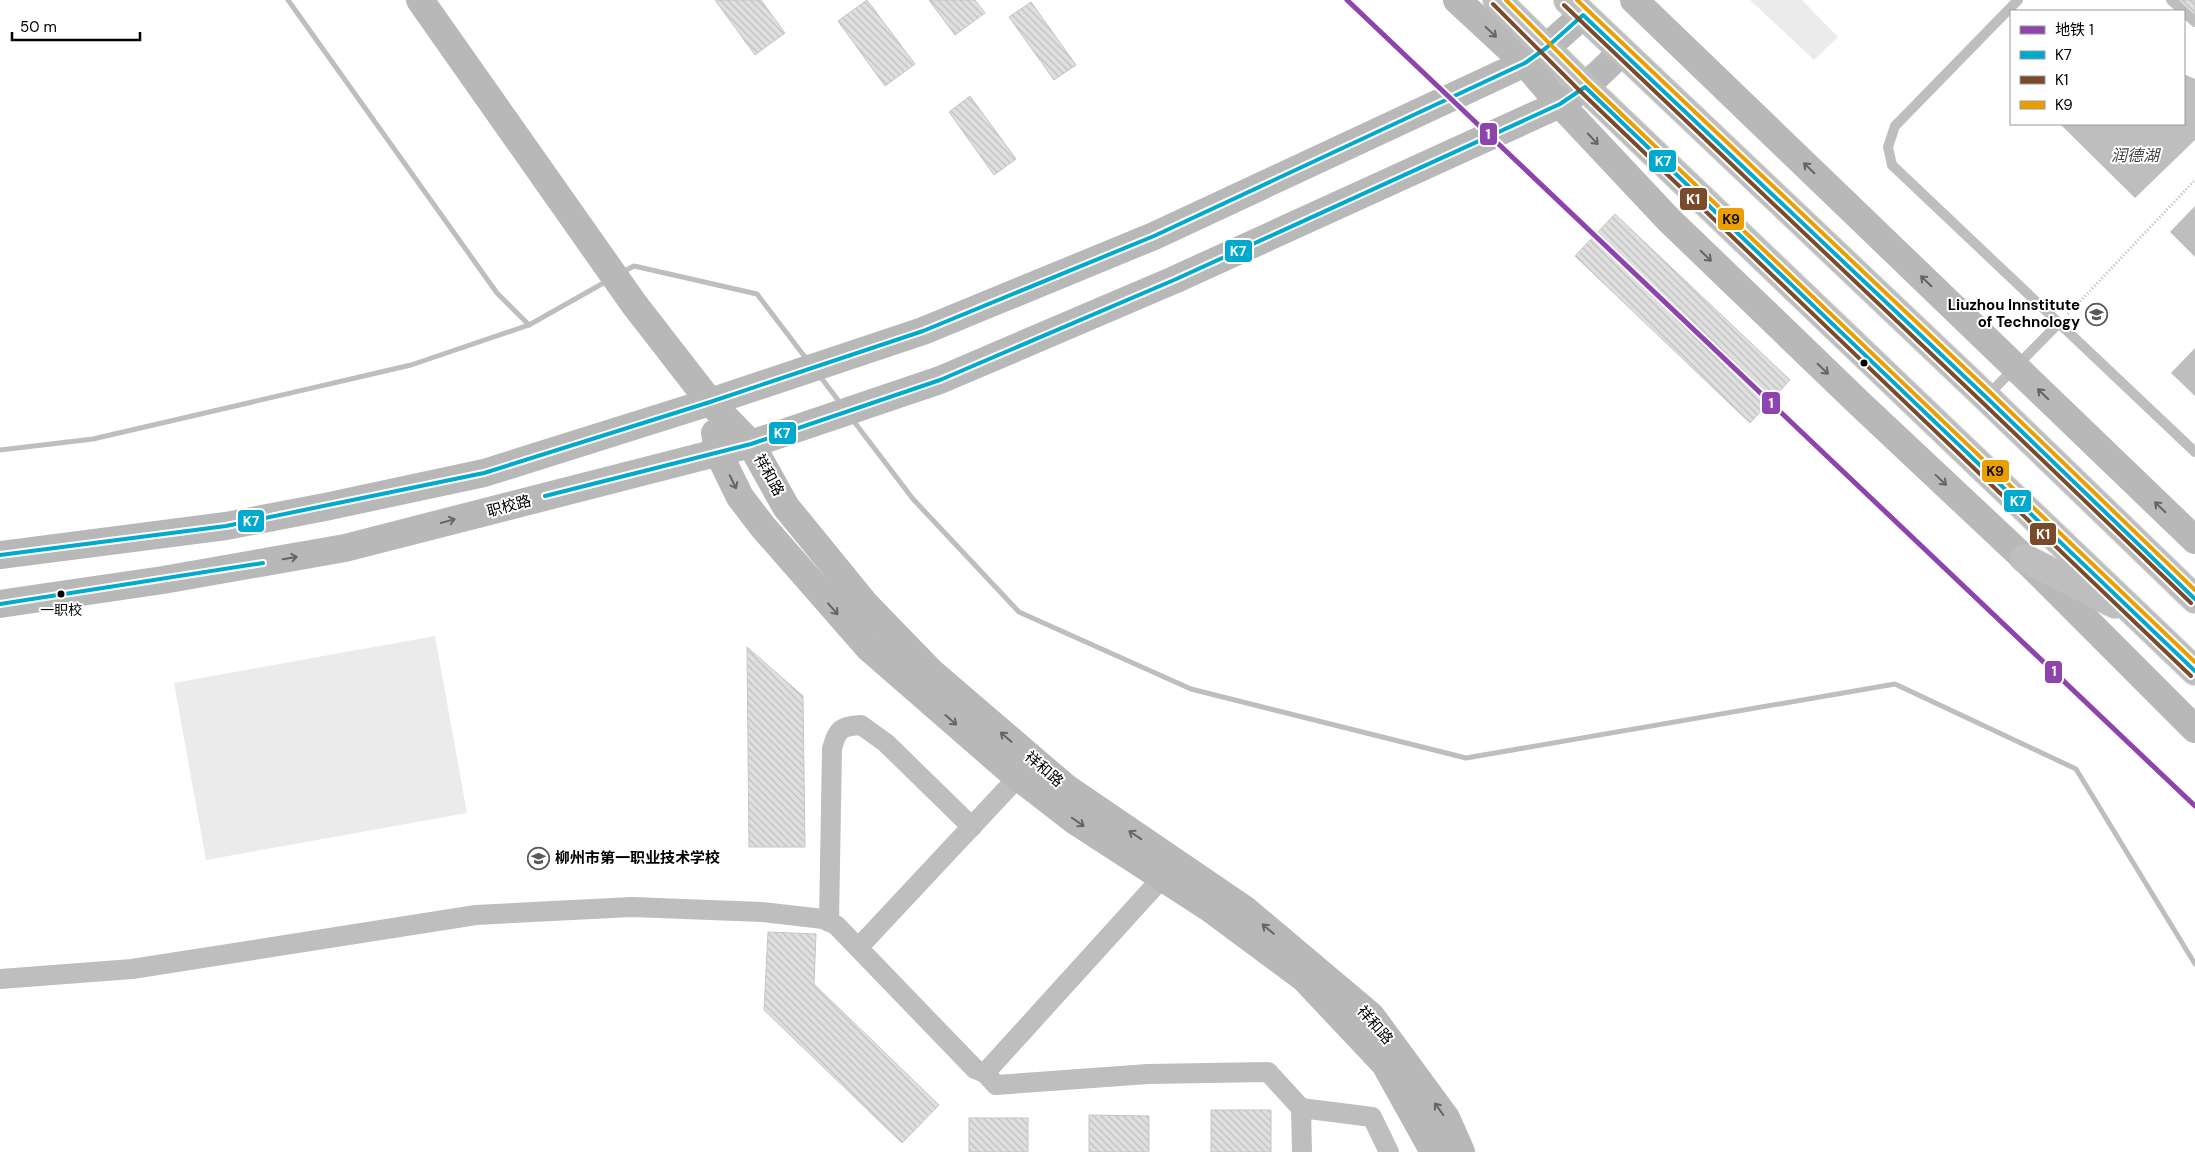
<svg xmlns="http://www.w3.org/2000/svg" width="2195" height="1152" viewBox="0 0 2195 1152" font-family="'DM Sans','Noto Sans SC',sans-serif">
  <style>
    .grass { fill: #ebebeb }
    .water { fill: #bebebe }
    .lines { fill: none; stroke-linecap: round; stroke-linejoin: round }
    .stream { stroke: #bebebe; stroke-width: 5 }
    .building { fill: url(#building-back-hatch); stroke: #c6c6c6 }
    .highway-casing { stroke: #dbdbdb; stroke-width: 30 }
    .path { stroke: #b9b9b9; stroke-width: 3; stroke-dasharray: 1 2.5; stroke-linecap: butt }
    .lane { stroke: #bebebe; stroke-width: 10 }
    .street { stroke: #bebebe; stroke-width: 20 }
    .secondary { stroke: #b8b8b8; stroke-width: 28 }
    .highway { stroke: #bebebe; stroke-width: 28 }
    .bus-1-casing { stroke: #fff; stroke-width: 8 }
    .bus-2-casing { stroke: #fff; stroke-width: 8 }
    .bus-3-casing { stroke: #fff; stroke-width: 8 }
    .bus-1 { stroke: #00a9ce; stroke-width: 4 }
    .bus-2 { stroke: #7a4b2a; stroke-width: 4 }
    .bus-3 { stroke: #eb9e00; stroke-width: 4 }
    .metro-1-casing { stroke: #fff; stroke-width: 9 }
    .metro-1 { stroke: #8e44ad; stroke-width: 5 }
    .oneway { stroke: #656565 }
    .bus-dot { fill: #000; stroke: #fff; stroke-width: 2 }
    .labels { text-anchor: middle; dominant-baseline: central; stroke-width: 4; stroke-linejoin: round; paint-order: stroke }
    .bus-label { font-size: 14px; fill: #000; stroke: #fff }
    .poi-label { font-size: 15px; font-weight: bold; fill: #000; stroke: #fff; text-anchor: end }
    .street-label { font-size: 15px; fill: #000; stroke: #fff }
    .water-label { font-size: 16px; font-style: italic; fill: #434343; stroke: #fff }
    .line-badge { stroke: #fff; stroke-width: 2 }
    .badge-label { font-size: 14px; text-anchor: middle; font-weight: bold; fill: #fff }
    .pale-badge-label { font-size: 14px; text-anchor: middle; font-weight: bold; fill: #111 }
  </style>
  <defs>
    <pattern id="building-back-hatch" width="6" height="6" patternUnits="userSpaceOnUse" patternTransform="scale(1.25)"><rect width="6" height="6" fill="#dfdfdf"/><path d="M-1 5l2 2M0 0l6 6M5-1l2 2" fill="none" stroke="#bebebe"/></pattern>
  </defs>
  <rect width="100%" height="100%" fill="#fff"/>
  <g class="grass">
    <path d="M 1750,0 L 1802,0 L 1838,37 L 1814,60 Z"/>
    <path d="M 435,636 L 467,813 L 206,860 L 174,683 Z"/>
  </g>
  <g class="water">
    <path d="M 2184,74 L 2195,79 L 2195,140 L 2135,198 L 2060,124 L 2184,124 Z"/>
    <path d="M 2195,206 L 2195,257 L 2170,232 Z"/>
    <path d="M 2195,348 L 2195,396 L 2171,373 Z"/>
  </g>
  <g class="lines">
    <g class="stream">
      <path d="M 288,0 L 497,293 L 529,325"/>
      <path d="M 621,273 L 634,266 L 757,294 L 808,361"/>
      <path d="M 819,375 L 841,404"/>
      <path d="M 852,419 L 913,499 L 1019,612 L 1191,689 L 1466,758 L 1895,684 L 2076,769 L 2195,964"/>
      <path d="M 0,450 L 93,439 L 411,365 L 529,325 L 607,281"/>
    </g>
  </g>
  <g class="building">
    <path d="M 715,0 L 761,0 L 785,33 L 755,55 Z"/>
    <path d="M 867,0 L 915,64 L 885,86 L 838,21 Z"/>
    <path d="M 929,0 L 975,0 L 985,13 L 955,35 Z"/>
    <path d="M 2176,0 L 2195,0 L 2195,16 Z"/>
    <path d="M 1031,2 L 1076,65 L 1054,80 L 1009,17 Z"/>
    <path d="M 970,96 L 1016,159 L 994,175 L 949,112 Z"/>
    <path d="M 1615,214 L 1790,380 L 1750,423 L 1575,256 Z"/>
    <path d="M 747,647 L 803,696 L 805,847 L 749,847 Z"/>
    <path d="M 768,932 L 816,934 L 814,984 L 939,1105 L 902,1143 L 764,1010 Z"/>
    <rect x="1211" y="1110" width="60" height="42"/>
    <path d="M 1089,1115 L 1149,1116 L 1149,1152 L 1089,1152 Z"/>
    <rect x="969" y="1118" width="59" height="34"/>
  </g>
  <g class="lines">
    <defs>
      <g id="highway">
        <path d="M 1497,0 L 1585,87 L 2195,671"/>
        <path d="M 1568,0 L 1986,397 L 2195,599"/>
        <path d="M 2024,558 L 2115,604"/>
      </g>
    </defs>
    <use href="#highway" class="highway-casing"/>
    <path class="path" d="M 2068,314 L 2195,180"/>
    <g class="lane">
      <path d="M 2018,0 L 1895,126 L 1888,147 L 1892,165 L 2195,452"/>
      <path d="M 2171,0 L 2183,11"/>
      <path d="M 2184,12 L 2195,22"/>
      <path d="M 1987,396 L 2058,324"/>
    </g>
    <g class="street">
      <path d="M 829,922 L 832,749 C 837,729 841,726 861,725 L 886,743 L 972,827"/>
      <path d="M 858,948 L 1018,777"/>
      <path d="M 0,979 L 132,969 L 476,915 L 632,907 L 762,912 L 823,919 L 836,925 L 975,1069 L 985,1073 L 1162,878"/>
      <path d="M 985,1073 L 996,1085 L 1148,1074 L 1268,1072 L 1301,1108 L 1302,1152"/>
      <path d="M 1301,1108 L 1372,1117 L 1389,1152"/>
    </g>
    <g class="secondary">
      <path d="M 420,0 L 634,304 L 710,402 L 751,444 L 786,507 L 866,605 L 932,673 L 1065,787 L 1244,909 L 1371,1016 L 1446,1118 L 1461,1152"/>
      <path d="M 1457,0 L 1525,63 L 1560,104 L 1668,219 L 1860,404 L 2024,558 L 2195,729"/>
      <path d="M 1634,0 L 2195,540"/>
      <path d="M 715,433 L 718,452 L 740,497 L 763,527 L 869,648 L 1008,769 L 1074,820 L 1211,909 L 1304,978 L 1385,1064 L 1434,1152"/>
      <path d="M 0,555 L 226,526 L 325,507 L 484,473 L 710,402 L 923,331 L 1154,236 L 1525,63 L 1546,48 L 1583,15"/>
      <path d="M 0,604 L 163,580 L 345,548 L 751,444 L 940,380 L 1174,280 L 1560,104 L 1585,87 L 1622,52"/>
    </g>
    <use href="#highway" class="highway"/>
    <defs>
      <g id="bus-1">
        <path d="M 545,496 L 751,444 L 940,380 L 1174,280 L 1560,104 L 1585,87 L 2195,671"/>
        <path d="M 0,555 L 226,526 L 484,473 L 710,402 L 923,331 L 1154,236 L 1525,63 L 1546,48 L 1583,15 L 1986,397 L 2195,599"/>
        <path d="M 0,604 L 263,563"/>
      </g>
      <g id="bus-2">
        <path d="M 1493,4 L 1581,92 L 2191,676"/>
        <path d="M 1564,5 L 1982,402 L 2191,603"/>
      </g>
      <g id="bus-3">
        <path d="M 1506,0 L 1589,83 L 2195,662"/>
        <path d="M 1577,0 L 1990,392 L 2195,590"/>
      </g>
    </defs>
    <use href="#bus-1" class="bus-1-casing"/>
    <use href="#bus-2" class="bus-2-casing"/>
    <use href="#bus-3" class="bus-3-casing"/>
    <use href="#bus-1" class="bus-1"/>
    <use href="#bus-2" class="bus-2"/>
    <use href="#bus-3" class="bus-3"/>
    <defs>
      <path id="metro-1" d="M 1347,0 L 2195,806"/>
    </defs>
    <use href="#metro-1" class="metro-1-casing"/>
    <use href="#metro-1" class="metro-1"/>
  </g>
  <defs><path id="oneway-shaft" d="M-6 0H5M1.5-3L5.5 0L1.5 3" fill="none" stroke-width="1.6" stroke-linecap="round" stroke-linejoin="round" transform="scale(1.25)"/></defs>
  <g class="oneway">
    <use href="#oneway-shaft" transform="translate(1491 32) rotate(43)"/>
    <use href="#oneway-shaft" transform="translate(1593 139) rotate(47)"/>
    <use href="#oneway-shaft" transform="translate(1809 168) rotate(-136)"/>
    <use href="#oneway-shaft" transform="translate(1706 256) rotate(44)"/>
    <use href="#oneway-shaft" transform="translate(1926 281) rotate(-136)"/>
    <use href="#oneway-shaft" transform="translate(1823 369) rotate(44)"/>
    <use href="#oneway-shaft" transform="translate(2043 394) rotate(-136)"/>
    <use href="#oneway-shaft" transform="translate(1941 480) rotate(43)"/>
    <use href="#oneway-shaft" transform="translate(733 482) rotate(64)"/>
    <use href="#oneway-shaft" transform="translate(2160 507) rotate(-136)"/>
    <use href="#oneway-shaft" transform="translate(448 521) rotate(-15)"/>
    <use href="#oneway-shaft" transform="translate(290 558) rotate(-10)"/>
    <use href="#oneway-shaft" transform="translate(833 609) rotate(49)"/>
    <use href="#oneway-shaft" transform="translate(951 720) rotate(41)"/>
    <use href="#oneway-shaft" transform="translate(1006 737) rotate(-139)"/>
    <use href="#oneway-shaft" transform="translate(1078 822) rotate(35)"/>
    <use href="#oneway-shaft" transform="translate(1135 835) rotate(-146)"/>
    <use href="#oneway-shaft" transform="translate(1268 929) rotate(-140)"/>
    <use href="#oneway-shaft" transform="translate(1439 1109) rotate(-126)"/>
  </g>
  <defs>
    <symbol id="university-ring" viewBox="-11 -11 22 22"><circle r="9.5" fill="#fff" stroke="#595959" stroke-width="1.5"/><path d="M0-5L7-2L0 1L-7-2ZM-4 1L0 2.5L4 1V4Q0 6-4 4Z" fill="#595959"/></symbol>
    <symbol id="school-ring" viewBox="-11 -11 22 22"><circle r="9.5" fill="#fff" stroke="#595959" stroke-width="1.5"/><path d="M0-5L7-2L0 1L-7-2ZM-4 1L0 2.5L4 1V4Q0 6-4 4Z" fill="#595959"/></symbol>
  </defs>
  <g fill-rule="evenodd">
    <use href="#university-ring" x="2084" y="302" width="25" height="25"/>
    <use href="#school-ring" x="526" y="846" width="25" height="25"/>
  </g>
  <g class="bus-dot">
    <circle cx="1864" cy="363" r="4.5"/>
    <circle cx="61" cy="594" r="4.5"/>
  </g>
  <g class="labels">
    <g class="bus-label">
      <text x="61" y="610">一职校</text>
    </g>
    <g class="poi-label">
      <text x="2080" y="305">Liuzhou Innstitute<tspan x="2080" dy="17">of Technology</tspan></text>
      <text x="555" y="858" text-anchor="start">柳州市第一职业技术学校</text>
    </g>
    <g class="street-label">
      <text transform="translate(769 475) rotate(61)">祥和路</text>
      <text transform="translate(509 506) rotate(-15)">职校路</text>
      <text transform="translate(1044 769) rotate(41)">祥和路</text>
      <text transform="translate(1375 1025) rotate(49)">祥和路</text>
    </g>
    <g class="water-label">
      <text x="2135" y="155">润德湖</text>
    </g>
  </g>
  <g class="line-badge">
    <rect x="1479" y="122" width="19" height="24" rx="5" fill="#8e44ad"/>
    <rect x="1648" y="149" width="29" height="24" rx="5" fill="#00a9ce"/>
    <rect x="1679" y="187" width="29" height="24" rx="5" fill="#7a4b2a"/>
    <rect x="1717" y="207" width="28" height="24" rx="5" fill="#eb9e00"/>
    <rect x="1224" y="239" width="29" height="24" rx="5" fill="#00a9ce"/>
    <rect x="1761" y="391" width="20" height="24" rx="5" fill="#8e44ad"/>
    <rect x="768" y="421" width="29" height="24" rx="5" fill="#00a9ce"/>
    <rect x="1981" y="459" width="29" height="24" rx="5" fill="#eb9e00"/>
    <rect x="2003" y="489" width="29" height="24" rx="5" fill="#00a9ce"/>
    <rect x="237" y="509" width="28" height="24" rx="5" fill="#00a9ce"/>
    <rect x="2029" y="522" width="28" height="24" rx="5" fill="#7a4b2a"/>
    <rect x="2044" y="660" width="19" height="24" rx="5" fill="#8e44ad"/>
  </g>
  <g class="badge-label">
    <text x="1488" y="139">1</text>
    <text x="1663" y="166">K7</text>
    <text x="1693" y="204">K1</text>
    <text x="1238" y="256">K7</text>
    <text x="1771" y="408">1</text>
    <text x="782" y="438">K7</text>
    <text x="2018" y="506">K7</text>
    <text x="251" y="526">K7</text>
    <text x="2043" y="539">K1</text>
    <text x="2054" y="676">1</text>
  </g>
  <g class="pale-badge-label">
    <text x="1731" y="224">K9</text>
    <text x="1995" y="476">K9</text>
  </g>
  <rect x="2010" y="10" width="175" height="115" fill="#ffffff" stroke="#999999"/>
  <rect x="2020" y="26" width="25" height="8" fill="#8e44ad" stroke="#999999"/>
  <text x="2055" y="35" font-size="15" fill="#000000">地铁 1</text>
  <rect x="2020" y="51" width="25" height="8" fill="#00a9ce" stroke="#999999"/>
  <text x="2055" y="60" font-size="15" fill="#000000">K7</text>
  <rect x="2020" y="76" width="25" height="8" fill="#7a4b2a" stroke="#999999"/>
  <text x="2055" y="85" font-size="15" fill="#000000">K1</text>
  <rect x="2020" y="101" width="25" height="8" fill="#eb9e00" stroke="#999999"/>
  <text x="2055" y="110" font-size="15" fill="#000000">K9</text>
  <path d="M12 32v8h128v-8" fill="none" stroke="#000000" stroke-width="2.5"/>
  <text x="20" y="32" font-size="15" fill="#000000" stroke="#ffffff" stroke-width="4" paint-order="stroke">50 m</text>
</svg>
